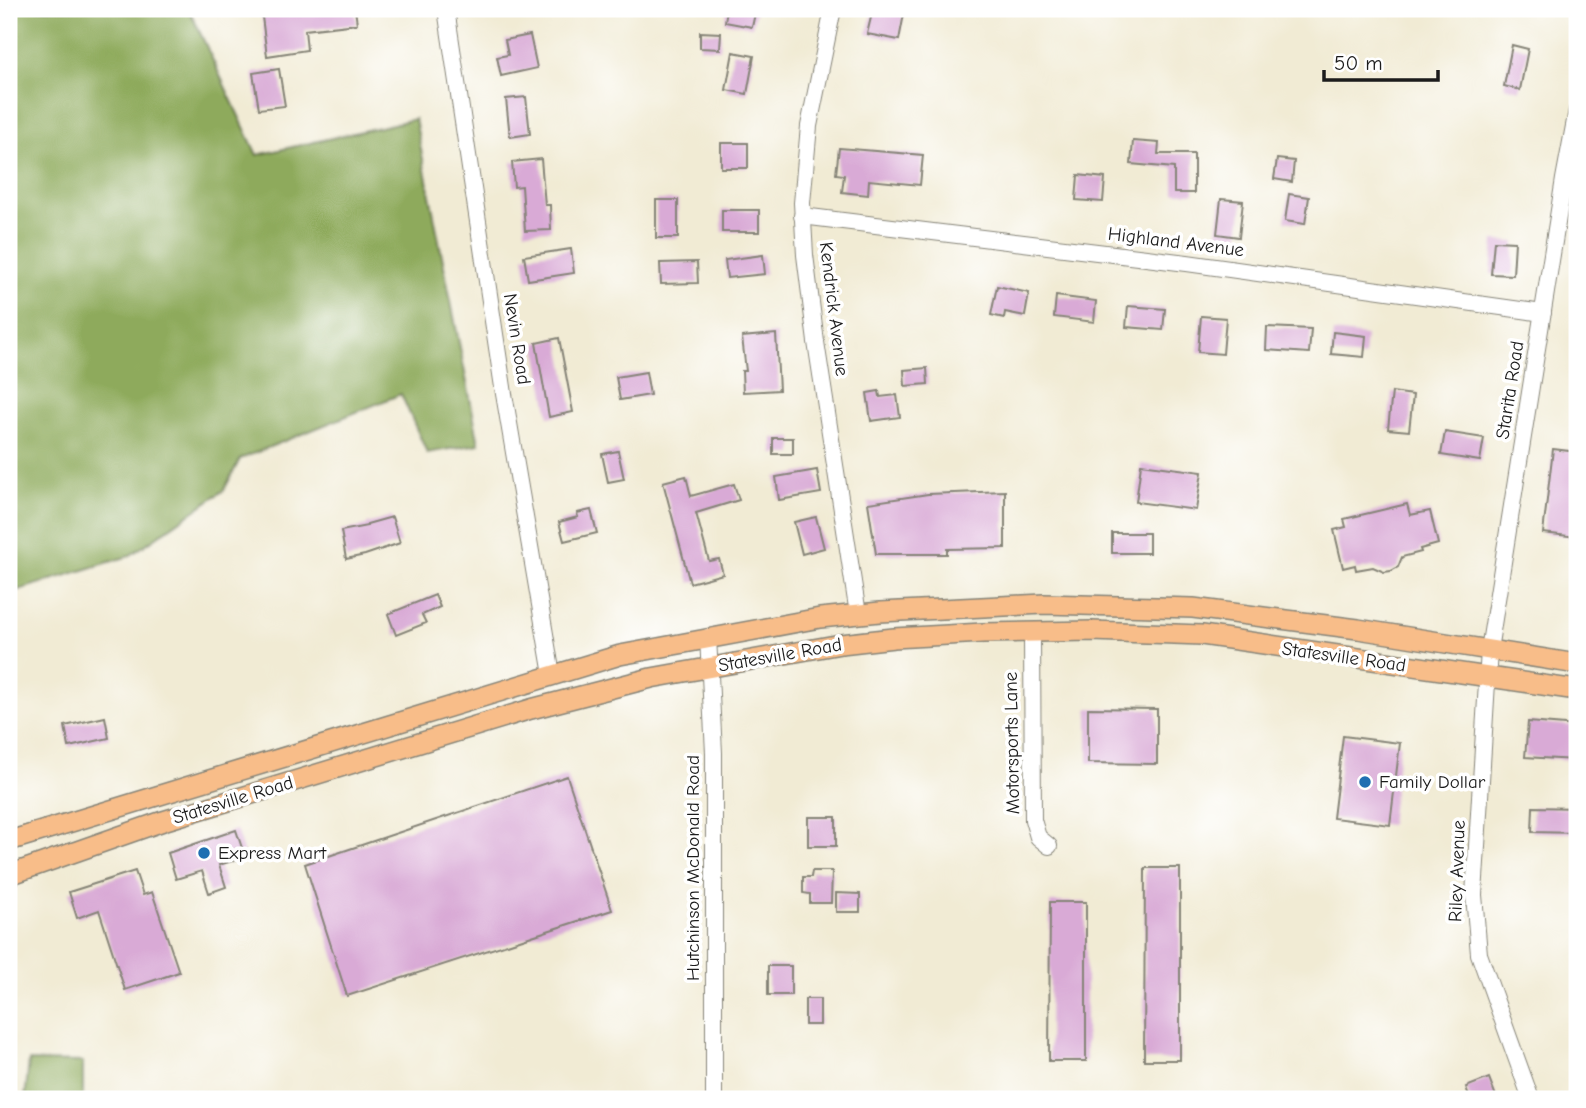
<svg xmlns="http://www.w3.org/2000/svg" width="1586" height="1108" viewBox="0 0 1586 1108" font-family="'Comic Neue',sans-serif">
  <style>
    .forest { fill: #8eaa5c; stroke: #55633c; stroke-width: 2 }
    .building { fill: #d9aad6 }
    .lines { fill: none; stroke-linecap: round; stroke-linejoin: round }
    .minor-casing { stroke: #868478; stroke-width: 18 }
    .major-casing { stroke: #868478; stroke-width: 22 }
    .minor { stroke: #fff; stroke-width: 16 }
    .major { stroke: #f8bd89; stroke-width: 19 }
    .poi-dot { fill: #1f6fb2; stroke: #fff; stroke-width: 2.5 }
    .labels { text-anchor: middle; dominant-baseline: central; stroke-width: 7; stroke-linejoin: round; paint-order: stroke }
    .street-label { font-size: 19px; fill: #1c1c1c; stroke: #fff }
    .poi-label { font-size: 19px; fill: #1c1c1c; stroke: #fff; text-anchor: start }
  </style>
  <rect width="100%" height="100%" fill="#fff"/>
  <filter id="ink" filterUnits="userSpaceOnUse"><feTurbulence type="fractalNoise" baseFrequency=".0143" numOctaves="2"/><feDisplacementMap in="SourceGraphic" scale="14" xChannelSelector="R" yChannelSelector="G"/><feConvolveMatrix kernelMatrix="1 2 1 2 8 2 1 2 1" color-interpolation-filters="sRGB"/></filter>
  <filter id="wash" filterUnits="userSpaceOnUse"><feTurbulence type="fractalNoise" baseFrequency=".00686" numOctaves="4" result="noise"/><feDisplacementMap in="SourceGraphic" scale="28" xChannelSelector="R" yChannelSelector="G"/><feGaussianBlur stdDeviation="1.57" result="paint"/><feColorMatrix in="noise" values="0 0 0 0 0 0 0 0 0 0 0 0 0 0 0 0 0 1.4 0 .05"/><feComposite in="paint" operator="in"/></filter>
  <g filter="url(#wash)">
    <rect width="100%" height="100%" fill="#f1ebd4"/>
    <g class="forest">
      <path d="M 9,9 L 189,9 L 257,155 L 415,119 L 479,444 L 427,453 L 401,394 L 240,459 L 224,490 L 129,556 L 9,593 Z"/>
      <path d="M 29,1061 L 83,1062 L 83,1099 L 25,1099 Z"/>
    </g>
    <g id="blocks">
      <g class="building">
        <path d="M 261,9 L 355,9 L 357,24 L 305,30 L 307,50 L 267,56 Z"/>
        <path d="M 727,9 L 756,9 L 752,27 L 725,22 Z"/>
        <path d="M 873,9 L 904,14 L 899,40 L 867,34 Z"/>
        <path d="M 700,32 L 721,33 L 720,49 L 700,48 Z"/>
        <path d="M 530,35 L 537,68 L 501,76 L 497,57 L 508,55 L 505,40 Z"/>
        <path d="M 1512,45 L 1528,49 L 1520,90 L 1504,86 Z"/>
        <path d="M 733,52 L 754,56 L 747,94 L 726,90 Z"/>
        <path d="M 279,69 L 285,106 L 259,109 L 253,73 Z"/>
        <path d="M 526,97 L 530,134 L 510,137 L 506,99 Z"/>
        <path d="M 1133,141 L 1159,143 L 1158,154 L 1194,154 L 1194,193 L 1174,193 L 1174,168 L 1131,164 Z"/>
        <rect x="721" y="143" width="27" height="25"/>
        <path d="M 839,148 L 923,155 L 920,185 L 869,180 L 868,195 L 842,192 L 844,175 L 836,174 Z"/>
        <path d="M 541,159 L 545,205 L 550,205 L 551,230 L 525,231 L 522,186 L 514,187 L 512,162 Z"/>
        <path d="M 1277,159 L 1294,161 L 1292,182 L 1274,179 Z"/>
        <path d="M 1078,175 L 1105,178 L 1103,202 L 1076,200 Z"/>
        <path d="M 1289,194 L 1309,197 L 1305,224 L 1285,221 Z"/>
        <path d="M 1221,199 L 1243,201 L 1239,237 L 1217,234 Z"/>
        <rect x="656" y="200" width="22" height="38"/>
        <rect x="722" y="210" width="37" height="22"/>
        <path d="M 1494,241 L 1515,242 L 1513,275 L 1491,274 Z"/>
        <path d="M 571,249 L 574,273 L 528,280 L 524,256 Z"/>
        <path d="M 763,255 L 765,274 L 727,278 L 725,260 Z"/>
        <path d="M 697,262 L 698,283 L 661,284 L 660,263 Z"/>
        <path d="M 997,286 L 1029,293 L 1025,316 L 1005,312 L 1004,318 L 991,315 Z"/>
        <path d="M 1056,296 L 1096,301 L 1094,322 L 1054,317 Z"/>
        <path d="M 1128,306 L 1165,309 L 1163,330 L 1126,327 Z"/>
        <path d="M 1201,316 L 1226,318 L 1223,354 L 1198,352 Z"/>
        <path d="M 1267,327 L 1311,329 L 1309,353 L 1266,350 Z"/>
        <path d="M 1333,332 L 1366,336 L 1364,357 L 1331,354 Z"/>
        <path d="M 776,334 L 779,390 L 743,392 L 742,371 L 746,371 L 742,337 Z"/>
        <path d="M 559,338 L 573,412 L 549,417 L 536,343 Z"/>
        <path d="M 927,368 L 928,384 L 905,386 L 904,370 Z"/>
        <path d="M 646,372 L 650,395 L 620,400 L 616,377 Z"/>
        <path d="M 879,391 L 880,397 L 897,395 L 900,417 L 871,421 L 867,393 Z"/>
        <path d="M 1392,392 L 1413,395 L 1409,431 L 1388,429 Z"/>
        <path d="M 1445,432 L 1484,438 L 1480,461 L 1441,455 Z"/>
        <rect x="773" y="438" width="20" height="16"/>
        <path d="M 1553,449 L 1577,452 L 1577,537 L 1543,533 Z"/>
        <path d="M 618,451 L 624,479 L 608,482 L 602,454 Z"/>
        <path d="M 1141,464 L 1202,472 L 1196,510 L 1136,502 Z"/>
        <path d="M 817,470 L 821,493 L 779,500 L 776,477 Z"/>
        <path d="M 686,476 L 691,496 L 734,484 L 739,500 L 696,513 L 709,561 L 719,559 L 723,574 L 690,583 L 663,482 Z"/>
        <path d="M 1005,491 L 1005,548 L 947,549 L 947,554 L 876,554 L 868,503 L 928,494 Z"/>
        <path d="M 1407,504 L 1410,515 L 1430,511 L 1438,544 L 1420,549 L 1421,552 L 1402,557 L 1398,567 L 1391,571 L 1384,572 L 1373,567 L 1356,570 L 1355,565 L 1343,568 L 1334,530 L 1346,527 L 1344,519 Z"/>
        <path d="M 591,510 L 597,533 L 564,541 L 559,522 L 578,517 L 577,513 Z"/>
        <path d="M 392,517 L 400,543 L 365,555 L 346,559 L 341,531 L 367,526 L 367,524 Z"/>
        <path d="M 816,517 L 824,548 L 802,554 L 794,522 Z"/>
        <rect x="1112" y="533" width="37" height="20"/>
        <path d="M 435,595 L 440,607 L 422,615 L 426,623 L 396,635 L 388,614 Z"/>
        <path d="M 1088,708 L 1157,709 L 1157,764 L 1088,763 Z"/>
        <path d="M 105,717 L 109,738 L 69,747 L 65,726 Z"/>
        <path d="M 1528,722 L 1577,726 L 1575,760 L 1525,757 Z"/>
        <path d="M 1343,736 L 1400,743 L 1390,825 L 1333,818 Z"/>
        <path d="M 567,776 L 612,910 L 347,996 L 305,864 Z"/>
        <path d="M 1533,807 L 1577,808 L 1577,833 L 1532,832 Z"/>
        <rect x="808" y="817" width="28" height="29"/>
        <path d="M 236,830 L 245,857 L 219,865 L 226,887 L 209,893 L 202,871 L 176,879 L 168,853 Z"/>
        <path d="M 1145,868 L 1180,868 L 1180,1060 L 1144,1060 Z"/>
        <path d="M 135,871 L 143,895 L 152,892 L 179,972 L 125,990 L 99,910 L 77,918 L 69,892 Z"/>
        <path d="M 812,871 L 832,871 L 831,903 L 810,903 L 810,894 L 803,893 L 803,877 L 811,877 Z"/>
        <path d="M 836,893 L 860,894 L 860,912 L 836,912 Z"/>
        <path d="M 1050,902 L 1086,902 L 1086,1061 L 1049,1061 Z"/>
        <rect x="768" y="966" width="23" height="29"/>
        <rect x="805" y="999" width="15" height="26"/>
        <path d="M 1489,1078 L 1497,1099 L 1470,1099 L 1466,1087 Z"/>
      </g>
    </g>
  </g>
  <g filter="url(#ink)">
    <use href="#blocks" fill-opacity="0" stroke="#868478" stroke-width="2"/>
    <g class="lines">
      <defs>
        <g id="minor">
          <path d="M 446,9 L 504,394 L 552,675"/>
          <path d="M 833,9 L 809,126 L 802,203 L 805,255 L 816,342 L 858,614"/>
          <path d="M 802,216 L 1187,263 L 1543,313"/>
          <path d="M 1032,633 L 1033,820 L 1038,837 L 1049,846"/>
          <path d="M 708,637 L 714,753 L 714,1099"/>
          <path d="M 1531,1099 L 1479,954 L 1474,895 L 1489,650 L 1564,179 L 1577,110"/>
        </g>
        <g id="major">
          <path d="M 9,841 L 620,655 L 820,618 L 880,612 L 1044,604 L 1193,608 L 1358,629 L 1577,664"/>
          <path d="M 9,875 L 163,821 L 531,709 L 651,678 L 841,644 L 894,638 L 983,633 L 1092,631 L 1202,635 L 1577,690"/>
        </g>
      </defs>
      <use href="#minor" class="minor-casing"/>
      <use href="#major" class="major-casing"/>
      <use href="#minor" class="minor"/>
      <use href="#major" class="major"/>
    </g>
  </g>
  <g class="poi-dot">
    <circle cx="1365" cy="782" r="7"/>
    <circle cx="204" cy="853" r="7"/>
  </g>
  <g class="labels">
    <g class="street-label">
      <text transform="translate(1176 242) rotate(7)">Highland Avenue</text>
      <text transform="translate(834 309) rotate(83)">Kendrick Avenue</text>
      <text transform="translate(517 339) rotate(81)">Nevin Road</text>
      <text transform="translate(1510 390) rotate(-81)">Starita Road</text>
      <text transform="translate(780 655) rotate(-10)">Statesville Road</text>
      <text transform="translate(1344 657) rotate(8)">Statesville Road</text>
      <text transform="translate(1012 743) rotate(-91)">Motorsports Lane</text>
      <text transform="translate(233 800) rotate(-17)">Statesville Road</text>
      <text transform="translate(693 868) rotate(-90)">Hutchinson McDonald Road</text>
      <text transform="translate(1457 871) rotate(-88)">Riley Avenue</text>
    </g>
    <g class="poi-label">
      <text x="1379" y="782">Family Dollar</text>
      <text x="218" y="853">Express Mart</text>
    </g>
  </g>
  <rect width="1586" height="1108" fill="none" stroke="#fff" stroke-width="35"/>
  <path d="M1324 70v10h114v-10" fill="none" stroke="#1c1c1c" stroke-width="3.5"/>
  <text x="1334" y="70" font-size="21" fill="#1c1c1c" stroke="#ffffff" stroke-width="5" paint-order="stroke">50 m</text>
</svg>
